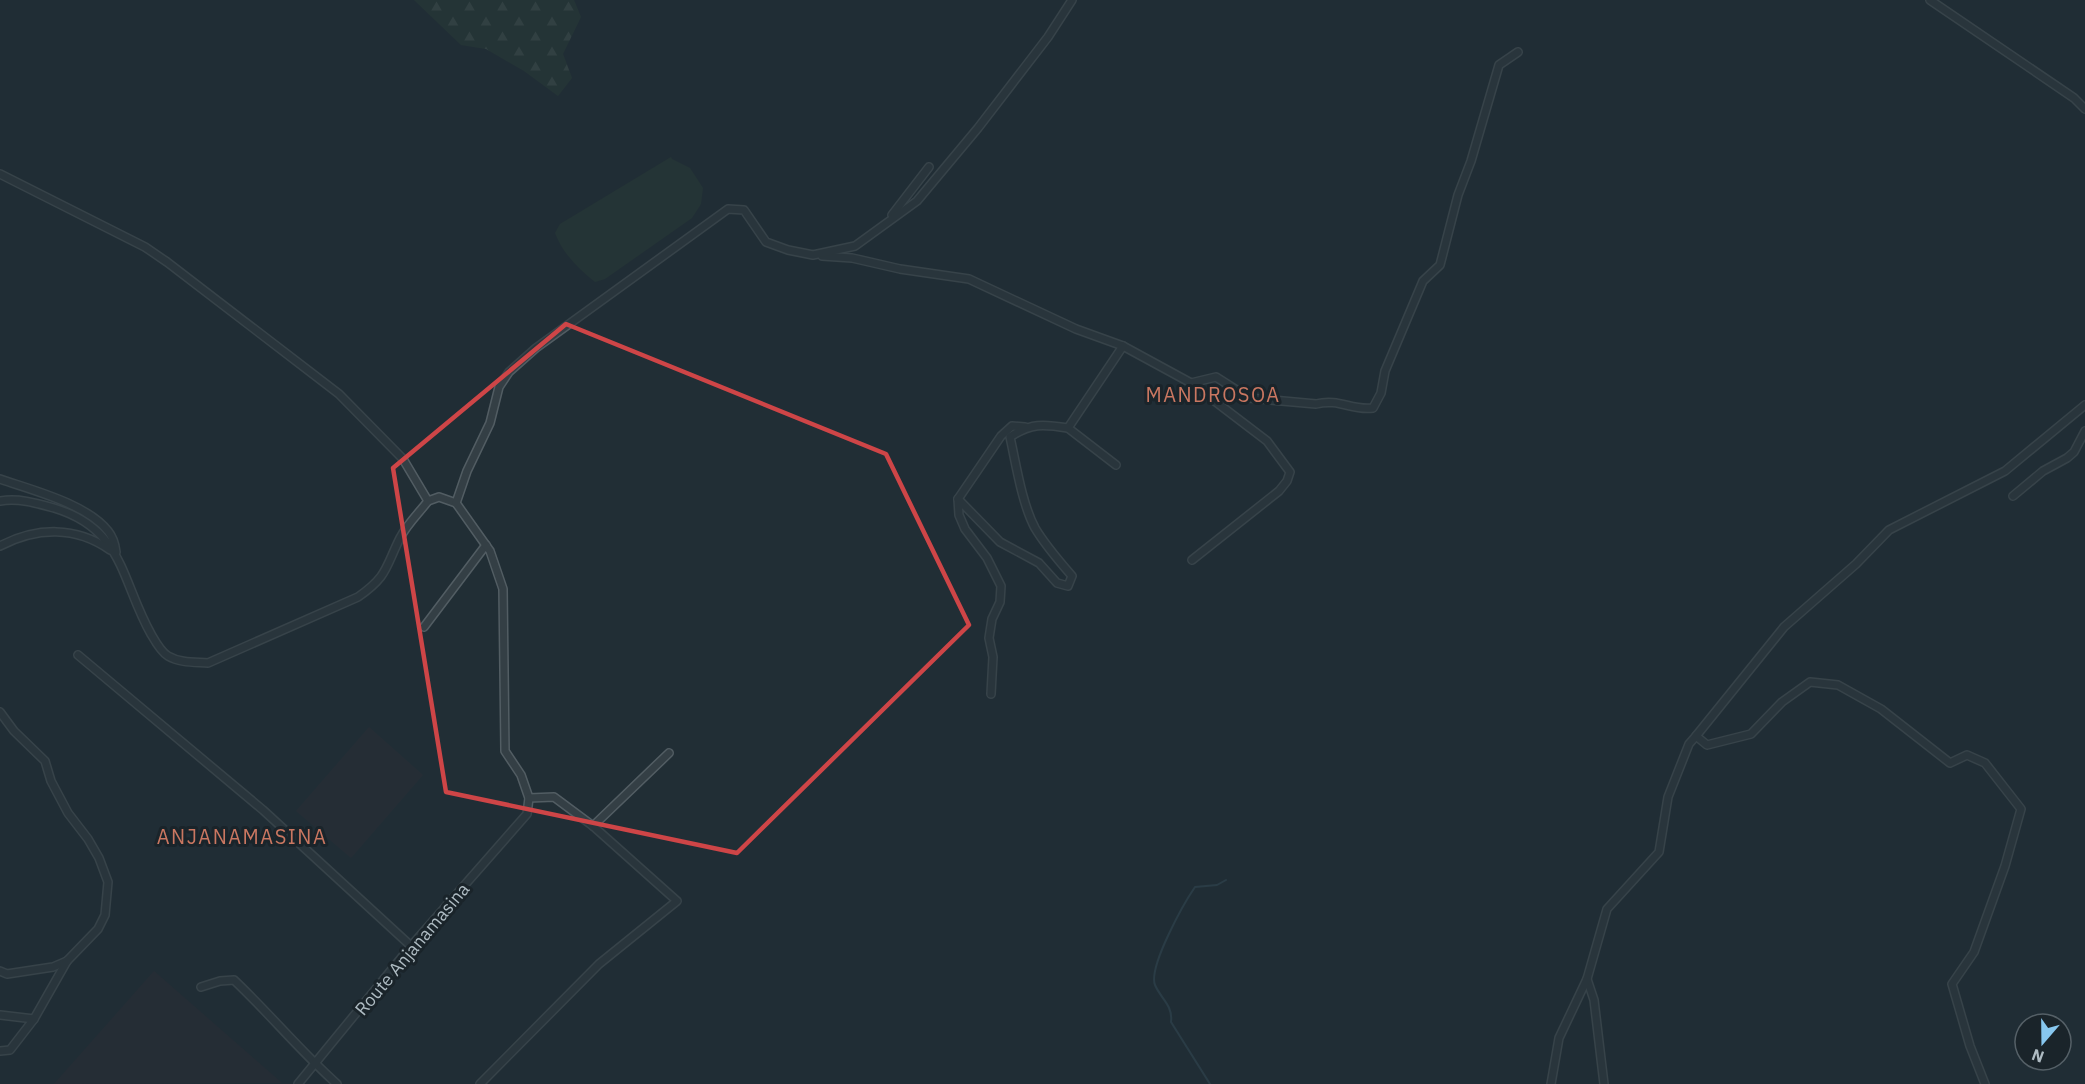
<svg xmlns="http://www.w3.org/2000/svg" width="2085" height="1084" viewBox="0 0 2085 1084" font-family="'IBM Plex Sans',sans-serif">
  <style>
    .medical { fill: #2c2d37 }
    .forest { fill: url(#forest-firs) }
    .pitch { fill: #293d38 }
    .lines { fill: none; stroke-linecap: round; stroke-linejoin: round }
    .stream { stroke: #364e5b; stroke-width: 2 }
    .minor-casing { stroke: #525d63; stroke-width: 10 }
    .minor { stroke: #343f45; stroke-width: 7 }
    .marked { fill: none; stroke: #ce4547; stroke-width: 4.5; stroke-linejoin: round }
    .labels { text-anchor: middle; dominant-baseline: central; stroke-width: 6; stroke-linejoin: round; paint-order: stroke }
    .street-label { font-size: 18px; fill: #aebbc2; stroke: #1a242a }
    .neighbourhood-label { font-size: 20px; letter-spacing: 1.5px; fill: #ca7761; stroke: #1a242a }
  </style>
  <defs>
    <pattern id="forest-firs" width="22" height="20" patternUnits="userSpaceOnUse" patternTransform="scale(1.5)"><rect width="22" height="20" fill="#293d38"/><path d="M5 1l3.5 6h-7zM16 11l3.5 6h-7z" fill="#465753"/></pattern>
  </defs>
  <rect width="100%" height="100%" fill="#212e35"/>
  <g class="medical">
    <path d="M 369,727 L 423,775 L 351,858 L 296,811 Z"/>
    <path d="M 154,971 L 282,1083 L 54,1084 Z"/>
  </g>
  <path class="forest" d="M 414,0 L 574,0 L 581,17 L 563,54 L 572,78 L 558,96 L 524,71 L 486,49 L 461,45 Z"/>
  <path class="pitch" d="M 671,157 L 672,159 L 690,168 L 703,188 L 701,204 L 692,218 L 605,279 L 595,282 C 578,268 563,254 555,233 L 560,224 Z"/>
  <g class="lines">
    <path class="stream" d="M 1210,1084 L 1171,1022 C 1173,1005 1161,999 1155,985 C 1148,967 1184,903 1195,887 L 1217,885 L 1226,880"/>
    <defs>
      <g id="minor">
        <path d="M 1930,0 L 2074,98 L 2085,109"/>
        <path d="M 0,174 L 145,247 L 167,262 L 339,394 L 403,459 L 428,501 L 439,497 L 456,503"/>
        <path d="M 892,215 L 929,167"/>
        <path d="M 822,256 L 852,258 L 900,269 L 969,279 L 1076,329 L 1123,346 L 1191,383 L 1267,441 L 1290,472 L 1287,481 L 1279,491 L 1192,560"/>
        <path d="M 1191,383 L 1216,377 L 1249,398 L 1316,404 C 1340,398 1351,411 1373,408 L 1381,393 L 1385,371 L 1423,281 L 1440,265 L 1458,195 L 1471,161 L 1499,65 L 1518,52"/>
        <path d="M 1068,428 L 1116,465"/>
        <path d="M 0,479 C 32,490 87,504 108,531 C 113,537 115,544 116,552"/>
        <path d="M 2013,496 L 2043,471 L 2067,458 L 2074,452 L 2085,431"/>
        <path d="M 958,499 L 1001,436 L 1012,426 L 1025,427"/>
        <path d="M 0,501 C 19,498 36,503 54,508 C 124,529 121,581 151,634 C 155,641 161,652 168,656 C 180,663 195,662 208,663 L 358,597 C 388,576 385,568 400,538 C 407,524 419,513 428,501"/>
        <path d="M 0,546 C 37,527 76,526 110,550"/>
        <path d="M 424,627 L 486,545"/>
        <path d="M 78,655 L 263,810 L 411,946"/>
        <path d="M 991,694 L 993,657 L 989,638 L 992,619 L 1000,602 L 1001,586 L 987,558 L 965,529 L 959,515 L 958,499 L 1000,542 L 1039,563 L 1057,583 L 1068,586 L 1072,576 C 1059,561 1045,545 1035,528 C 1022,504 1016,464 1010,437 C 1031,423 1043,424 1068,428 L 1123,346"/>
        <path d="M 0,712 L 14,731 L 45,761 L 51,781 L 68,813 L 88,839 L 99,858 L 108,882 L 105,915 L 98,929 L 67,961 L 53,967 L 7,974 L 0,971"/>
        <path d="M 593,826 L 669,753"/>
        <path d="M 1587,979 L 1594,1000 L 1604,1084"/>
        <path d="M 201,987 L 220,981 L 234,980 C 269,1013 301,1052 337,1084"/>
        <path d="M 0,1015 L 34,1019"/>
        <path d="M 0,1051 L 10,1050 L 34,1019 L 67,961"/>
        <path d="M 298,1084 L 411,946 L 527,814 L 529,798 L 521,775 L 505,751 L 503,589 L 490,551 L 456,503 L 467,471 L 490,423 L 499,387 L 509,372 L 536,348 L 728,209 L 744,210 L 766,242 L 788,250 L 813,255 L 855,246 L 917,201 L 978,128 L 1048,37 L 1072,0"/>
        <path d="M 480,1084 L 599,964 L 677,901 L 593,826 L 554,797 L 529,798"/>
        <path d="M 1551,1084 L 1559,1038 L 1587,979 L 1607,909 L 1659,852 L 1668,797 L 1689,744 L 1696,736"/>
        <path d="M 1985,1084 L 1970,1046 L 1952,984 L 1974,952 L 2005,866 L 2021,809 L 1985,763 L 1967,755 L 1950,763 L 1881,709 L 1838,685 L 1810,682 L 1782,702 L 1751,734 L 1707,745 L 1696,736 L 1784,627 L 1856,564 L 1889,530 L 2005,471 L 2085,405"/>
      </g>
    </defs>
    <use href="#minor" class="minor-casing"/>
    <use href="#minor" class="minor"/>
  </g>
  <path d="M0 0H2085V1084H0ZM 566,324 L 886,454 L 969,625 L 737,853 L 446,792 L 393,468 Z" fill="#212e35" fill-opacity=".55" fill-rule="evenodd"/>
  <path class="marked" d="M 566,324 L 886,454 L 969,625 L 737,853 L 446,792 L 393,468 Z"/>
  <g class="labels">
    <g class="street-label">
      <text transform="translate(412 949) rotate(-50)">Route Anjanamasina</text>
    </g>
    <g class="neighbourhood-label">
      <text x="1213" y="394">MANDROSOA</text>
      <text x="242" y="836">ANJANAMASINA</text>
    </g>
  </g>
  <g transform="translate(2043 1042) rotate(200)"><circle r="28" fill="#1a242a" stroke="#556067" stroke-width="1.5"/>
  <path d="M0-4.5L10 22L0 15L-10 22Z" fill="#87c7ef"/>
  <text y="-9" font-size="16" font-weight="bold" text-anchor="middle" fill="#aebbc2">N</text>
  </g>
</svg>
